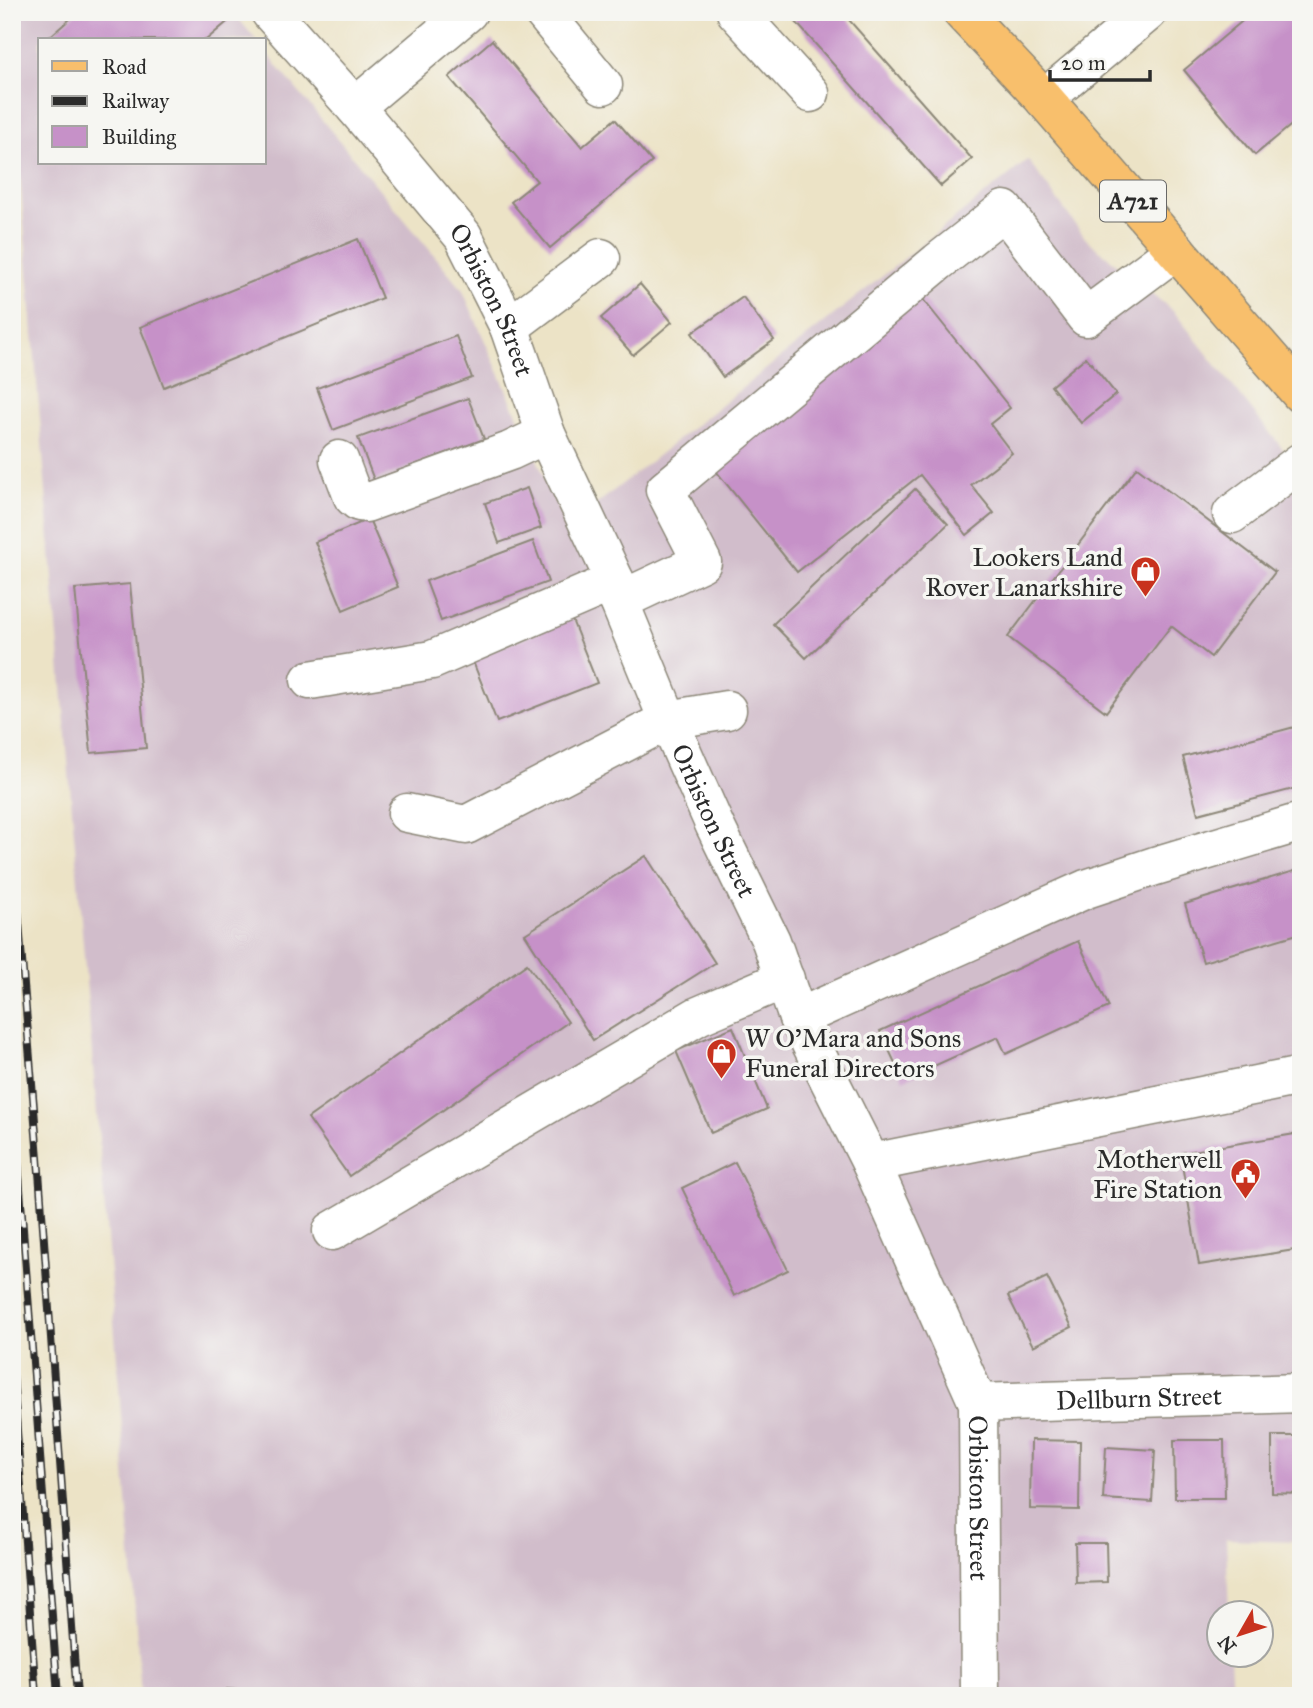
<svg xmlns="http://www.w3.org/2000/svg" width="1313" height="1708" viewBox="0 0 1313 1708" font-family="'IM FELL Great Primer',serif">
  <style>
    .industrial { fill: #d1bdcb }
    .building { fill: #c691c8 }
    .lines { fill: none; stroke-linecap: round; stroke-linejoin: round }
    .minor-casing { stroke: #8c8778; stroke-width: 41 }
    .major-casing { stroke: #8c8778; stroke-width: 41 }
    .minor { stroke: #fff; stroke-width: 38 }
    .major { stroke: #f8bf6c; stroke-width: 38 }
    .rail-casing { stroke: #2b2b2b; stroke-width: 8 }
    .rail { stroke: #f6f6f2; stroke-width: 5; stroke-dasharray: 16; stroke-linecap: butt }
    .labels { text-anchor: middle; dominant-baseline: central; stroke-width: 7; stroke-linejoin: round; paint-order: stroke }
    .shield { fill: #f6f6f2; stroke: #686867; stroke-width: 2 }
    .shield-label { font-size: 24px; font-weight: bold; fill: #2b2b2b }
    .street-label { font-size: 26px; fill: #2b2b2b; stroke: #f6f6f2 }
    .poi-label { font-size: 26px; fill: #2b2b2b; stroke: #f6f6f2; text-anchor: end }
  </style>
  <rect width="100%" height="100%" fill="#f6f6f2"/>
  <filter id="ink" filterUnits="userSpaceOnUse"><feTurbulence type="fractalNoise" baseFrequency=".0143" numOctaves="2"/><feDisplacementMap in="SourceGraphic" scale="14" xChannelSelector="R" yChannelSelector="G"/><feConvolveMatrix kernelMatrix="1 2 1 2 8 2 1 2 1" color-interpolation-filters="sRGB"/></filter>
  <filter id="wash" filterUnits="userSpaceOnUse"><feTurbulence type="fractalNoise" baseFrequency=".00686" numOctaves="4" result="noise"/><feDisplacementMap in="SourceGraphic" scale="28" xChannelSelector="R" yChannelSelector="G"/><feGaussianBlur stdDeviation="1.57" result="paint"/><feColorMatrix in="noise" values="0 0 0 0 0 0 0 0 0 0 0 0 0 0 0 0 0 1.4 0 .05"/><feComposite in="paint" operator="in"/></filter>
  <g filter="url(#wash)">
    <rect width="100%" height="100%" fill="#ece3c6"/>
    <path class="industrial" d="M 12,12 L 233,12 L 256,40 L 40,40 L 40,163 L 264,163 L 264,50 L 462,289 L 567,528 L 1028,160 L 1086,239 L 1174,312 L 1301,472 L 1301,1541 L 1226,1539 L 1229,1613 L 1218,1614 L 1218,1656 L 1230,1656 L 1232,1696 L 141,1696 L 117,1359 L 12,77 Z"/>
    <g id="blocks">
      <g class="building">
        <path d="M 78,12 L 229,12 L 233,17 L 206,40 L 46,40 Z"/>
        <path d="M 787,12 L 842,12 L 972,159 L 941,186 Z"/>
        <path d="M 1253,12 L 1301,12 L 1301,117 L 1255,155 L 1184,70 Z"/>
        <path d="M 492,40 L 582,147 L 615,119 L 652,162 L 550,248 L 511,202 L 537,181 L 449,77 Z"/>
        <path d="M 358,239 L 382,298 L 164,387 L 140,327 Z"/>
        <path d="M 640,284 L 672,322 L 633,355 L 601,318 Z"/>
        <path d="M 743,297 L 774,340 L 723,377 L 692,333 Z"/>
        <path d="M 922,298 L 1010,408 L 990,424 L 1012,453 L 971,485 L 994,513 L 967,535 L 920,475 L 797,572 L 712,466 Z"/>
        <path d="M 456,336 L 472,378 L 333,430 L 317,388 Z"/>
        <path d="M 1086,357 L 1116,394 L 1081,423 L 1051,386 Z"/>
        <path d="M 468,398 L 484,439 L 374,480 L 358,438 Z"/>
        <path d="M 1137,467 L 1275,572 L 1211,657 L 1171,626 L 1106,712 L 1008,637 Z"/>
        <path d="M 527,488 L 541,528 L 499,543 L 485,503 Z"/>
        <path d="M 915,489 L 948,524 L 806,658 L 773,624 Z"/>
        <path d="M 369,519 L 398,587 L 343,610 L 315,542 Z"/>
        <path d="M 533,541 L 548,582 L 441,621 L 426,581 Z"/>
        <path d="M 130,584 L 146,748 L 91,753 L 75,589 Z"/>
        <path d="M 572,620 L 597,683 L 497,722 L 472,659 Z"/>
        <path d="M 1298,726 L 1301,734 L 1301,787 L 1198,814 L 1183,757 Z"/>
        <path d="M 646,856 L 715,963 L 593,1040 L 525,934 Z"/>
        <path d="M 1301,869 L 1301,933 L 1203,962 L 1185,904 Z"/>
        <path d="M 1078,941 L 1109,1007 L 1006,1054 L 998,1037 L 903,1080 L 880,1031 Z"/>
        <path d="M 527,964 L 568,1022 L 349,1176 L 308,1118 Z"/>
        <path d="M 733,1027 L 767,1109 L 711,1133 L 676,1051 Z"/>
        <path d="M 1301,1133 L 1301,1249 L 1199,1265 L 1180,1153 Z"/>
        <path d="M 735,1162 L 788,1270 L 734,1296 L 682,1188 Z"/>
        <path d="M 1047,1277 L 1072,1327 L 1033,1346 L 1008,1296 Z"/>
        <path d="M 1272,1436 L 1301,1436 L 1301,1494 L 1272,1493 Z"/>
        <path d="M 1031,1440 L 1080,1441 L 1079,1510 L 1030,1509 Z"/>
        <path d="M 1174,1440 L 1224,1440 L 1225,1498 L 1175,1498 Z"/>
        <path d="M 1106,1447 L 1155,1450 L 1152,1502 L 1103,1499 Z"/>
        <path d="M 1075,1543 L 1106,1543 L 1107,1582 L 1076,1583 Z"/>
        <path d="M 227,1689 L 275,1694 L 275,1696 L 226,1696 Z"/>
      </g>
    </g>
  </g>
  <g filter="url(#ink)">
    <use href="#blocks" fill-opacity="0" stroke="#8c8778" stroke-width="2"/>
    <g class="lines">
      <defs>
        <g id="minor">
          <path id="s1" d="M 270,12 L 355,107 L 463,236 L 509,327 L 546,434 L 615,581 L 619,601 L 668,720 L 715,826 L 771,941 L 798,1018 L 871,1163 L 978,1403 L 980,1696"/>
          <path d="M 543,12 L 603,85"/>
          <path d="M 736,12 L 810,93"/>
          <path d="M 1044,99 L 1148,12"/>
          <path d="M 355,107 L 468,12"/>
          <path d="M 509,327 L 601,258"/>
          <path d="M 339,460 L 353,497 L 359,502 L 366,503 L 510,451 L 546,434"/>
          <path d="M 1232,514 L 1301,462"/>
          <path d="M 619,601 L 702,562 L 665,490 L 938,262 L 1004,210 L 1086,317 L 1176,250"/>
          <path d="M 310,680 L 432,660 L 615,581"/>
          <path d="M 407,813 L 466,825 L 668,720 L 727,710"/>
          <path d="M 798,1018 L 1086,889 L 1155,866 L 1301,822"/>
          <path d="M 871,1163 L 1301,1076"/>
          <path d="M 332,1231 L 698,1016 L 785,979"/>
          <path id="s2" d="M 978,1403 L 1301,1393"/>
        </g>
        <path id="major" d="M 962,12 L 1044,99 L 1301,394"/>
      </defs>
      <use href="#minor" class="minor-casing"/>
      <use href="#major" class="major-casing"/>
      <use href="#minor" class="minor"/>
      <use href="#major" class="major"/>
      <defs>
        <g id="rail">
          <path d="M 12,837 L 38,1158 L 77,1696"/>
          <path d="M 12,1082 L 58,1696"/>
          <path d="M 12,1361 L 36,1696"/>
        </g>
      </defs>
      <use href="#rail" class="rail-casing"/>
      <use href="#rail" class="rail"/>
    </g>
  </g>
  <defs>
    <symbol id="shop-pin" viewBox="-11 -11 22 30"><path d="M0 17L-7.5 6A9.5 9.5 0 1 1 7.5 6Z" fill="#c8321e" stroke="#f6f6f2"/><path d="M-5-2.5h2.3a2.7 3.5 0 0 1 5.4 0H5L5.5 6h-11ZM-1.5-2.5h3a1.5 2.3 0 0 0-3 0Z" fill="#fff"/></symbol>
    <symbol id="civic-pin" viewBox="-11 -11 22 30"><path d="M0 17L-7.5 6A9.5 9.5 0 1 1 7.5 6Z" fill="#c8321e" stroke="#f6f6f2"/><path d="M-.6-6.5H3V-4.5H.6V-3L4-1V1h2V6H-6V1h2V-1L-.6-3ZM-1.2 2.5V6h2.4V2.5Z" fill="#fff"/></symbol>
  </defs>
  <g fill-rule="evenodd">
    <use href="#shop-pin" x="1128" y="554" width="35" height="47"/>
    <use href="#shop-pin" x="704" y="1036" width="35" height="47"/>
    <use href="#civic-pin" x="1228" y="1156" width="35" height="47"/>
  </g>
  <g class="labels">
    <rect class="shield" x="1100" y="180.5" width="66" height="41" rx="5"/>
    <g class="shield-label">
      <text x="1133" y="201">A721</text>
    </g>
    <g class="street-label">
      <text stroke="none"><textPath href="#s1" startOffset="366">Orbiston Street</textPath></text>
      <text stroke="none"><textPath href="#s1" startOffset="933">Orbiston Street</textPath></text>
      <text stroke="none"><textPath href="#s2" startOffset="161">Dellburn Street</textPath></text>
      <text stroke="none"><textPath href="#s1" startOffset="1668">Orbiston Street</textPath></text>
    </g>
    <g class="poi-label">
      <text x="1123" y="557">Lookers Land<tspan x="1123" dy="30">Rover Lanarkshire</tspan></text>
      <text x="745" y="1038" text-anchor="start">W O'Mara and Sons<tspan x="745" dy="30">Funeral Directors</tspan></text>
      <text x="1222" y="1159">Motherwell<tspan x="1222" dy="30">Fire Station</tspan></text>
    </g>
  </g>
  <rect width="1313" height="1708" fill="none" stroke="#f6f6f2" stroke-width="42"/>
  <rect x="38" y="38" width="228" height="126" fill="#f6f6f2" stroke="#a5a5a2" stroke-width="2"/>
  <rect x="52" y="61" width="35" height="10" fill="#f8bf6c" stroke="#a5a5a2" stroke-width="2"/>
  <text x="102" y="74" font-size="21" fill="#2b2b2b">Road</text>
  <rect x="52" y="96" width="35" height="10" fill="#2b2b2b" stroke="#a5a5a2" stroke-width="2"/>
  <text x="102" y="108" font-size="21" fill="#2b2b2b">Railway</text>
  <rect x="52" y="126" width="35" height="21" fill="#c691c8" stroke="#a5a5a2" stroke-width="2"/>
  <text x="102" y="144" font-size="21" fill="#2b2b2b">Building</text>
  <g transform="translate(1240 1634) rotate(231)"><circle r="33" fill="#f6f6f2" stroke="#a5a5a2" stroke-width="2"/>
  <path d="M0-5L12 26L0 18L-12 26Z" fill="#c8321e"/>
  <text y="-10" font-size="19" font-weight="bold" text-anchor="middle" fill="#2b2b2b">N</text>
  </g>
  <path d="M1050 70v10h100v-10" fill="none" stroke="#2b2b2b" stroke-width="3.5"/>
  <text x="1061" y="70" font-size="21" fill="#2b2b2b" stroke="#f6f6f2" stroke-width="5" paint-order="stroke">20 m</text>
</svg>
